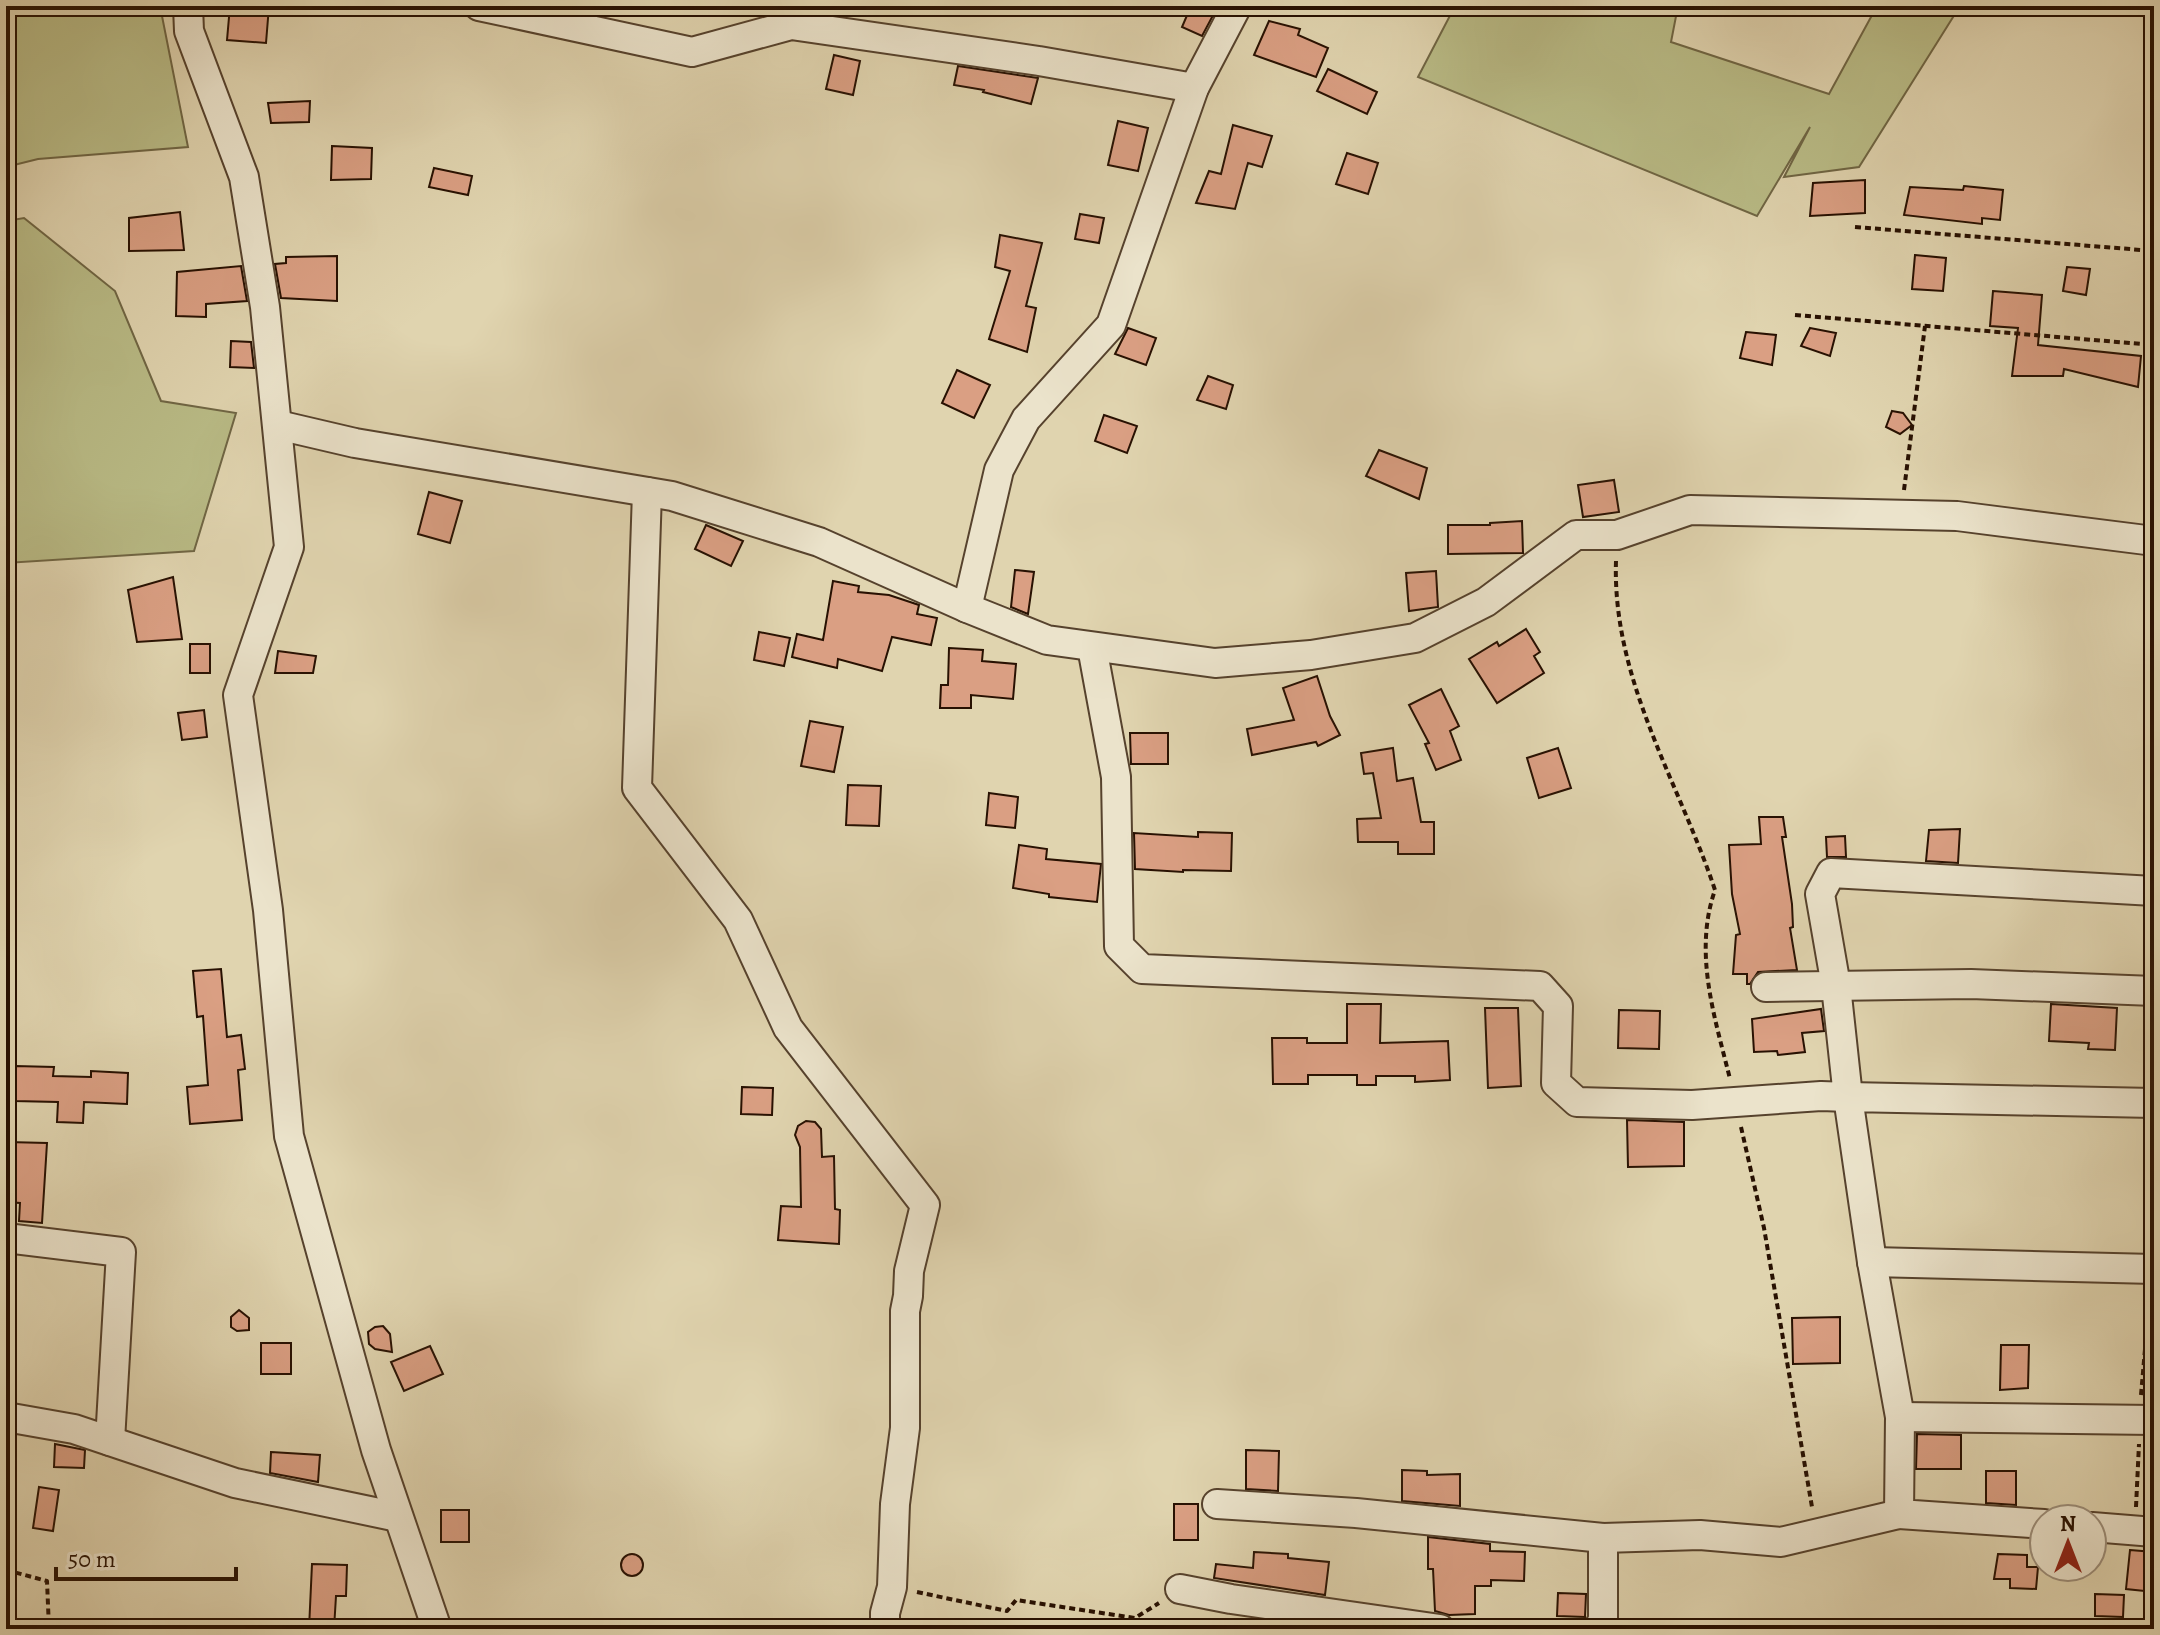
<svg xmlns="http://www.w3.org/2000/svg" width="2160" height="1635" viewBox="0 0 2160 1635" font-family="Alegreya,serif">
  <style>
    .green { fill: #b9bb86; stroke: #706644; stroke-width: 2 }
    .building { fill: #da9f83; stroke: #281102; stroke-width: 2 }
    .lines { fill: none; stroke-linecap: round; stroke-linejoin: round }
    .minor-casing { stroke: #56422d; stroke-width: 32 }
    .path { stroke: #281102; stroke-width: 4; stroke-dasharray: 6 4; stroke-linecap: butt }
    .minor { stroke: #ebe3cb; stroke-width: 28 }
  </style>
  <rect width="100%" height="100%" fill="#e0d4af"/>
  <filter id="stains"><feTurbulence type="fractalNoise" baseFrequency=".0025" numOctaves="4"/><feColorMatrix values="0 0 0 0 .2 0 0 0 0 .09 0 0 0 0 .02 0 0 0 .5 -.17"/></filter>
  <radialGradient id="worn" r=".72"><stop offset=".6" stop-color="#630" stop-opacity="0"/><stop offset="1" stop-color="#630" stop-opacity=".3"/></radialGradient>
  <g class="green">
    <path d="M 6,6 L 160,6 L 188,147 L 38,159 L 6,167 Z"/>
    <path d="M 1455,6 L 1678,6 L 1671,42 L 1829,94 L 1877,6 L 1960,6 L 1859,167 L 1784,177 L 1810,127 L 1757,216 L 1418,77 Z"/>
    <path d="M 24,218 L 115,291 L 161,401 L 236,413 L 194,551 L 6,563 L 6,221 Z"/>
  </g>
  <g class="building">
    <path d="M 230,6 L 269,6 L 266,43 L 227,40 Z"/>
    <path d="M 1191,6 L 1218,6 L 1202,36 L 1182,27 Z"/>
    <path d="M 1269,21 L 1300,29 L 1298,35 L 1328,48 L 1316,77 L 1254,55 Z"/>
    <path d="M 834,55 L 860,61 L 853,95 L 826,89 Z"/>
    <path d="M 958,66 L 1038,78 L 1031,104 L 983,92 L 984,90 L 954,85 Z"/>
    <path d="M 1328,69 L 1377,92 L 1367,114 L 1317,91 Z"/>
    <path d="M 310,101 L 309,122 L 271,123 L 268,103 Z"/>
    <path d="M 1118,121 L 1148,128 L 1138,171 L 1108,165 Z"/>
    <path d="M 1233,125 L 1272,136 L 1262,167 L 1248,163 L 1235,209 L 1196,203 L 1209,171 L 1221,174 Z"/>
    <path d="M 332,146 L 372,148 L 371,179 L 331,180 Z"/>
    <path d="M 1347,153 L 1378,163 L 1368,194 L 1336,184 Z"/>
    <path d="M 434,168 L 472,176 L 468,195 L 429,187 Z"/>
    <path d="M 1865,180 L 1865,213 L 1810,216 L 1813,183 Z"/>
    <path d="M 1964,186 L 2003,190 L 2000,220 L 1982,218 L 1982,224 L 1904,215 L 1910,187 L 1963,190 Z"/>
    <path d="M 180,212 L 184,250 L 129,251 L 129,218 Z"/>
    <path d="M 1080,214 L 1104,218 L 1099,243 L 1075,239 Z"/>
    <path d="M 1000,235 L 1042,243 L 1026,306 L 1036,308 L 1027,352 L 989,339 L 1010,271 L 995,267 Z"/>
    <path d="M 1915,255 L 1946,258 L 1943,291 L 1912,289 Z"/>
    <path d="M 337,256 L 337,301 L 281,298 L 275,264 L 286,263 L 286,257 Z"/>
    <path d="M 241,266 L 247,301 L 206,304 L 206,317 L 176,316 L 177,272 Z"/>
    <path d="M 2067,267 L 2090,269 L 2086,295 L 2063,291 Z"/>
    <path d="M 1993,291 L 2042,295 L 2038,345 L 2141,356 L 2138,387 L 2064,369 L 2063,376 L 2012,376 L 2018,328 L 1990,326 Z"/>
    <path d="M 1128,328 L 1156,338 L 1146,365 L 1115,354 Z"/>
    <path d="M 1810,328 L 1836,333 L 1830,356 L 1801,346 Z"/>
    <path d="M 1746,332 L 1776,335 L 1772,365 L 1740,358 Z"/>
    <path d="M 231,341 L 251,342 L 254,368 L 230,367 Z"/>
    <path d="M 957,370 L 990,385 L 974,418 L 942,403 Z"/>
    <path d="M 1208,376 L 1233,385 L 1226,409 L 1197,400 Z"/>
    <path d="M 1892,411 L 1903,413 L 1912,425 L 1900,434 L 1886,427 Z"/>
    <path d="M 1104,415 L 1137,426 L 1127,453 L 1095,441 Z"/>
    <path d="M 1379,450 L 1427,468 L 1419,499 L 1366,476 Z"/>
    <path d="M 1614,480 L 1619,512 L 1583,517 L 1578,485 Z"/>
    <path d="M 429,492 L 462,501 L 450,543 L 418,534 Z"/>
    <path d="M 1522,521 L 1523,553 L 1448,554 L 1448,525 L 1490,525 L 1490,523 Z"/>
    <path d="M 706,525 L 743,541 L 731,566 L 695,549 Z"/>
    <path d="M 1015,570 L 1034,572 L 1028,614 L 1011,607 Z"/>
    <path d="M 1436,571 L 1438,607 L 1409,611 L 1406,573 Z"/>
    <path d="M 173,577 L 182,639 L 137,642 L 128,590 Z"/>
    <path d="M 833,581 L 859,586 L 858,592 L 889,595 L 919,605 L 917,614 L 937,618 L 931,645 L 892,637 L 882,671 L 838,659 L 837,668 L 792,657 L 797,634 L 823,640 Z"/>
    <path d="M 1526,629 L 1540,652 L 1534,656 L 1544,673 L 1497,703 L 1469,659 L 1497,642 L 1499,646 Z"/>
    <path d="M 759,632 L 790,638 L 784,666 L 754,660 Z"/>
    <rect x="190" y="644" width="20" height="29"/>
    <path d="M 949,648 L 983,650 L 982,661 L 1016,664 L 1013,699 L 971,695 L 971,708 L 940,708 L 941,685 L 948,685 Z"/>
    <path d="M 278,651 L 316,656 L 313,673 L 275,673 Z"/>
    <path d="M 1317,676 L 1330,716 L 1340,735 L 1318,746 L 1316,742 L 1252,755 L 1247,729 L 1294,720 L 1283,688 Z"/>
    <path d="M 1441,689 L 1459,726 L 1450,731 L 1461,760 L 1436,770 L 1425,744 L 1429,743 L 1409,705 Z"/>
    <path d="M 204,710 L 207,737 L 182,740 L 178,713 Z"/>
    <path d="M 810,721 L 843,727 L 834,772 L 801,766 Z"/>
    <path d="M 1130,733 L 1168,733 L 1168,764 L 1131,764 Z"/>
    <path d="M 1393,748 L 1397,781 L 1413,778 L 1421,822 L 1434,822 L 1434,854 L 1398,854 L 1398,842 L 1358,842 L 1357,819 L 1381,818 L 1373,773 L 1364,774 L 1361,753 Z"/>
    <path d="M 1558,748 L 1571,788 L 1539,798 L 1527,758 Z"/>
    <path d="M 848,785 L 881,786 L 879,826 L 846,825 Z"/>
    <path d="M 989,793 L 1018,797 L 1015,828 L 986,825 Z"/>
    <path d="M 1759,817 L 1783,817 L 1786,837 L 1782,837 L 1792,904 L 1793,927 L 1790,928 L 1797,970 L 1758,972 L 1750,984 L 1747,984 L 1747,974 L 1733,974 L 1736,935 L 1740,934 L 1732,894 L 1729,845 L 1761,844 Z"/>
    <path d="M 1960,829 L 1958,863 L 1926,861 L 1929,830 Z"/>
    <path d="M 1198,832 L 1232,833 L 1231,871 L 1183,870 L 1183,872 L 1135,869 L 1134,833 L 1198,837 Z"/>
    <path d="M 1845,836 L 1846,857 L 1827,857 L 1826,837 Z"/>
    <path d="M 1019,845 L 1047,849 L 1046,859 L 1101,864 L 1097,902 L 1049,897 L 1049,894 L 1013,888 Z"/>
    <path d="M 221,969 L 227,1037 L 241,1035 L 245,1069 L 238,1070 L 242,1120 L 190,1124 L 187,1087 L 208,1085 L 203,1016 L 197,1017 L 193,971 Z"/>
    <path d="M 1347,1004 L 1381,1004 L 1380,1043 L 1448,1041 L 1450,1080 L 1415,1082 L 1415,1076 L 1376,1076 L 1376,1085 L 1357,1085 L 1357,1075 L 1308,1075 L 1308,1084 L 1273,1084 L 1272,1038 L 1307,1038 L 1307,1043 L 1347,1043 Z"/>
    <path d="M 2051,1004 L 2117,1008 L 2115,1050 L 2088,1049 L 2089,1043 L 2049,1041 Z"/>
    <path d="M 1485,1008 L 1518,1008 L 1521,1086 L 1488,1088 Z"/>
    <path d="M 1821,1009 L 1824,1031 L 1802,1033 L 1805,1052 L 1778,1055 L 1777,1051 L 1754,1052 L 1752,1019 Z"/>
    <path d="M 1619,1010 L 1660,1011 L 1659,1049 L 1618,1048 Z"/>
    <path d="M 15,1066 L 54,1067 L 53,1076 L 91,1077 L 91,1071 L 128,1073 L 127,1104 L 84,1102 L 83,1123 L 57,1122 L 58,1102 L 14,1101 Z"/>
    <path d="M 742,1087 L 773,1088 L 772,1115 L 741,1114 Z"/>
    <path d="M 1627,1120 L 1684,1122 L 1684,1166 L 1628,1167 Z"/>
    <path d="M 806,1121 L 815,1122 L 821,1129 L 822,1157 L 834,1156 L 835,1209 L 840,1210 L 839,1244 L 778,1240 L 781,1206 L 801,1207 L 800,1147 L 795,1135 L 798,1126 Z"/>
    <path d="M 7,1142 L 47,1143 L 42,1223 L 19,1221 L 20,1203 L 6,1202 Z"/>
    <path d="M 239,1310 L 249,1318 L 249,1330 L 237,1331 L 231,1327 L 231,1317 Z"/>
    <path d="M 1840,1317 L 1840,1363 L 1793,1364 L 1792,1318 Z"/>
    <path d="M 383,1326 L 390,1334 L 392,1352 L 375,1349 L 369,1344 L 368,1332 L 375,1327 Z"/>
    <rect x="261" y="1343" width="30" height="31"/>
    <path d="M 2001,1345 L 2029,1345 L 2028,1388 L 2000,1390 Z"/>
    <path d="M 430,1346 L 443,1374 L 404,1391 L 391,1362 Z"/>
    <path d="M 1917,1434 L 1961,1435 L 1961,1469 L 1916,1469 Z"/>
    <path d="M 55,1444 L 85,1450 L 84,1468 L 54,1467 Z"/>
    <path d="M 1246,1450 L 1279,1451 L 1278,1491 L 1246,1489 Z"/>
    <path d="M 271,1452 L 320,1455 L 318,1482 L 270,1473 Z"/>
    <path d="M 1402,1470 L 1427,1471 L 1427,1475 L 1460,1474 L 1460,1506 L 1402,1501 Z"/>
    <path d="M 1986,1471 L 2016,1471 L 2016,1505 L 1986,1503 Z"/>
    <path d="M 39,1487 L 59,1490 L 53,1531 L 33,1528 Z"/>
    <rect x="1174" y="1504" width="24" height="36"/>
    <rect x="441" y="1510" width="28" height="32"/>
    <path d="M 1428,1537 L 1490,1544 L 1490,1551 L 1525,1552 L 1524,1581 L 1491,1580 L 1491,1586 L 1475,1586 L 1475,1614 L 1449,1615 L 1435,1611 L 1433,1569 L 1428,1569 Z"/>
    <path d="M 2130,1550 L 2154,1552 L 2154,1592 L 2126,1589 Z"/>
    <path d="M 1254,1552 L 1288,1554 L 1288,1558 L 1329,1562 L 1325,1595 L 1214,1578 L 1216,1564 L 1253,1568 Z"/>
    <path d="M 1998,1554 L 2027,1555 L 2027,1567 L 2038,1567 L 2036,1589 L 2010,1588 L 2010,1579 L 1994,1579 Z"/>
    <circle cx="632" cy="1565" r="11"/>
    <path d="M 312,1564 L 347,1565 L 346,1596 L 336,1596 L 334,1629 L 309,1629 Z"/>
    <path d="M 1558,1593 L 1586,1594 L 1585,1617 L 1557,1616 Z"/>
    <path d="M 2095,1594 L 2124,1595 L 2123,1617 L 2095,1616 Z"/>
  </g>
  <g class="lines">
    <defs>
      <g id="minor">
        <path d="M 188,6 L 189,31 L 244,177 L 265,307 L 289,547 L 238,695 L 268,910 L 289,1136 L 376,1450 L 437,1629"/>
        <path d="M 479,6 L 692,52 L 791,25 L 1039,61 L 1194,88"/>
        <path d="M 1237,6 L 1194,88 L 1111,325 L 1026,419 L 999,470 L 967,608 L 1047,640 L 1215,663 L 1311,655 L 1415,638 L 1486,602 L 1576,535 L 1617,535 L 1690,510 L 1957,516 L 2154,541"/>
        <path d="M 278,425 L 355,443 L 672,496 L 819,542 L 967,608"/>
        <path d="M 647,492 L 637,788 L 738,920 L 788,1028 L 925,1205 L 909,1271 L 908,1296 L 905,1311 L 905,1428 L 895,1504 L 892,1587 L 885,1613 L 885,1629"/>
        <path d="M 1092,647 L 1116,777 L 1119,946 L 1142,969 L 1540,986 L 1558,1006 L 1556,1083 L 1577,1102 L 1692,1105 L 1821,1096 L 1848,1097 L 1836,986 L 1820,894 L 1831,873 L 2154,891"/>
        <path d="M 1766,987 L 1971,984 L 2154,991"/>
        <path d="M 6,1238 L 121,1252 L 110,1441"/>
        <path d="M 1872,1262 L 2154,1269"/>
        <path d="M 6,1417 L 74,1429 L 235,1483 L 398,1517"/>
        <path d="M 1900,1417 L 2154,1420"/>
        <path d="M 1217,1504 L 1356,1513 L 1603,1538 L 1700,1535 L 1781,1542 L 1899,1514"/>
        <path d="M 2044,1524 L 1899,1514 L 1900,1417 L 1872,1262 L 1848,1097 L 2154,1103"/>
        <path d="M 2092,1527 L 2154,1532"/>
        <path d="M 1180,1589 L 1231,1599 L 1440,1629"/>
        <path d="M 1598,1629 L 1603,1620 L 1603,1538"/>
      </g>
    </defs>
    <use href="#minor" class="minor-casing"/>
    <g class="path">
      <path d="M 1855,227 L 2154,251"/>
      <path d="M 1795,315 L 2154,345"/>
      <path d="M 1904,490 L 1925,326"/>
      <path d="M 1616,561 C 1612,680 1679,782 1715,890 C 1693,953 1715,1018 1730,1079"/>
      <path d="M 2148,964 L 2148,917"/>
      <path d="M 2150,1017 L 2154,1064"/>
      <path d="M 1741,1127 L 1764,1228 L 1812,1507"/>
      <path d="M 2152,1243 L 2154,1198"/>
      <path d="M 2141,1395 L 2150,1292"/>
      <path d="M 2136,1507 L 2139,1444"/>
      <path d="M 6,1570 L 47,1581 L 49,1629"/>
      <path d="M 917,1592 L 1007,1611 L 1016,1600 L 1135,1618 L 1159,1603"/>
    </g>
    <use href="#minor" class="minor"/>
  </g>
  <rect width="2160" height="1635" fill="none" stroke="#e0d4af" stroke-width="32"/>
  <rect x="8" y="8" width="2144" height="1619" fill="none" stroke="#281102" stroke-width="4"/>
  <rect x="16" y="16" width="2128" height="1603" fill="none" stroke="#281102" stroke-width="2"/>
  <g transform="translate(2068 1543)"><circle r="38" fill="#ebe3cb" stroke="#9d8f7b" stroke-width="2"/>
  <path d="M0-6L14 30L0 20L-14 30Z" fill="#8f2418"/>
  <text y="-12" font-size="22" font-weight="bold" text-anchor="middle" fill="#281102">N</text>
  </g>
  <path d="M56 1567v12h180v-12" fill="none" stroke="#281102" stroke-width="4"/>
  <text x="68" y="1567" font-size="24" fill="#281102" stroke="#ebe3cb" stroke-width="6" paint-order="stroke">50 m</text>
  <rect width="100%" height="100%" filter="url(#stains)"/>
  <rect width="100%" height="100%" fill="url(#worn)"/>
</svg>
